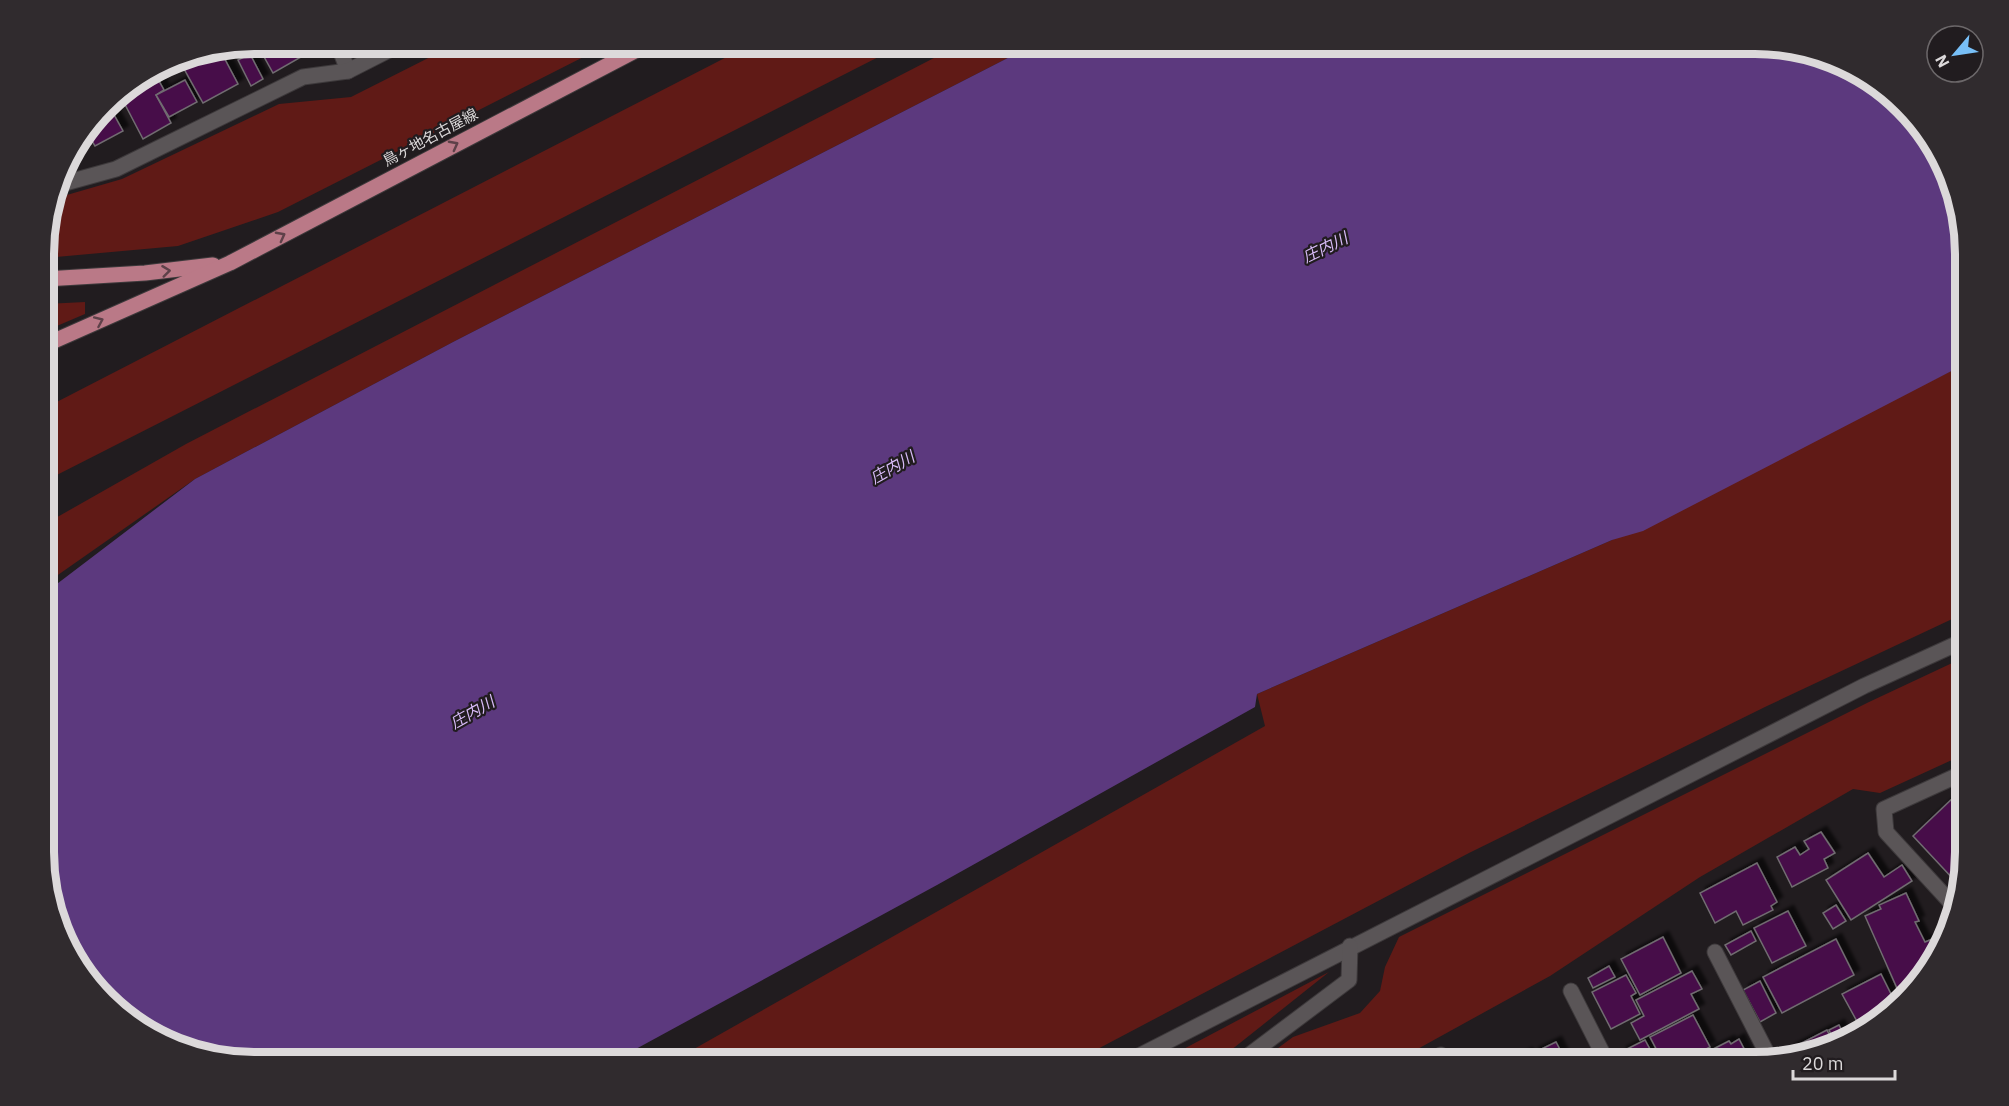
<svg xmlns="http://www.w3.org/2000/svg" width="2009" height="1106" viewBox="0 0 2009 1106" font-family="'IBM Plex Sans','Noto Sans JP',sans-serif">
  <style>
    .green { fill: #601a16 }
    .water { fill: #5c397e }
    .building { fill: #470f4a; stroke: #716c71; stroke-width: 1.5; filter: url(#shadow) }
    .lines { fill: none; stroke-linecap: round; stroke-linejoin: round }
    .minor-casing { stroke: #3d393b; stroke-width: 17 }
    .major-casing { stroke: #3d393b; stroke-width: 17 }
    .minor { stroke: #5a5557; stroke-width: 15 }
    .major { stroke: #ba7987; stroke-width: 15 }
    .oneway { stroke: #5e4149 }
    .labels { text-anchor: middle; dominant-baseline: central; stroke-width: 4.5; stroke-linejoin: round; paint-order: stroke }
    .street-label { font-size: 15px; fill: #dcd9da; stroke: #211c1f }
    .water-label { font-size: 16px; font-style: italic; fill: #d7bbf7; stroke: #211c1f }
    .rim { fill: none; stroke: #dcd9da; stroke-width: 8 }
  </style>
  <defs>
    <filter id="shadow"><feDropShadow dx="5.5" dy="-5.5" stdDeviation="1.5" flood-color="#0009"/></filter>
  </defs>
  <rect width="100%" height="100%" fill="#211c1f"/>
  <g class="green">
    <path d="M 456,44 L 609,44 L 278,212 L 178,246 L 45,258 L 45,227 L 53,199 L 122,179 L 279,104 L 351,97 Z"/>
    <path d="M 752,44 L 904,44 L 45,481 L 45,408 Z"/>
    <path d="M 961,44 L 1035,44 L 453,342 L 195,479 L 45,584 L 45,524 L 186,444 Z"/>
    <path d="M 85,302 L 85,314 L 45,331 L 45,304 Z"/>
    <path d="M 1965,364 L 1965,613 L 1767,706 L 1469,853 L 1073,1062 L 671,1062 L 1265,726 L 1257,694 L 1612,540 Z"/>
    <path d="M 1965,657 L 1965,754 L 1880,793 L 1853,789 L 1700,877 L 1550,976 L 1394,1062 L 1259,1062 L 1293,1037 L 1360,1013 L 1380,991 L 1385,967 L 1399,937 L 1869,702 Z"/>
    <path d="M 1329,972 L 1216,1062 L 1159,1062 Z"/>
  </g>
  <path class="water" d="M 1035,44 L 1756,44 L 1860,71 L 1930,137 L 1965,240 L 1965,364 L 1643,531 L 1612,540 L 1257,694 L 1255,707 L 937,885 L 612,1062 L 253,1062 L 149,1035 L 79,969 L 45,879 L 45,593 L 195,479 L 453,342 Z"/>
  <g class="building">
    <path d="M 257,44 L 312,44 L 315,49 L 273,73 Z"/>
    <path d="M 220,50 L 238,84 L 203,103 L 178,58 Z"/>
    <path d="M 250,54 L 263,79 L 251,86 L 238,60 Z"/>
    <path d="M 154,72 L 164,90 L 156,95 L 171,123 L 143,139 L 119,93 Z"/>
    <path d="M 185,80 L 197,102 L 169,117 L 156,95 Z"/>
    <path d="M 108,104 L 123,131 L 95,146 L 87,132 Z"/>
    <path d="M 85,134 L 91,144 L 69,155 Z"/>
    <path d="M 1955,796 L 1965,807 L 1965,866 L 1962,875 L 1955,881 L 1913,836 Z"/>
    <path d="M 1821,832 L 1835,853 L 1824,859 L 1828,868 L 1792,887 L 1777,857 L 1795,847 L 1800,855 L 1809,849 L 1804,841 Z"/>
    <path d="M 1868,853 L 1884,877 L 1902,865 L 1912,881 L 1851,920 L 1826,880 Z"/>
    <path d="M 1757,863 L 1777,902 L 1771,906 L 1773,910 L 1743,925 L 1736,911 L 1715,923 L 1700,893 Z"/>
    <path d="M 1906,893 L 1919,921 L 1915,922 L 1925,942 L 1935,938 L 1940,949 L 1938,957 L 1900,995 L 1865,916 L 1881,909 L 1879,905 Z"/>
    <path d="M 1836,905 L 1846,921 L 1833,929 L 1823,913 Z"/>
    <path d="M 1788,911 L 1806,946 L 1772,963 L 1754,928 Z"/>
    <path d="M 1751,931 L 1756,941 L 1731,955 L 1725,945 Z"/>
    <path d="M 1663,937 L 1681,973 L 1640,995 L 1621,959 Z"/>
    <path d="M 1836,939 L 1854,975 L 1782,1013 L 1763,977 Z"/>
    <path d="M 1609,966 L 1615,977 L 1593,988 L 1588,978 Z"/>
    <path d="M 1692,971 L 1702,989 L 1691,994 L 1699,1009 L 1640,1040 L 1631,1023 L 1644,1016 L 1636,1000 Z"/>
    <path d="M 1881,974 L 1894,1000 L 1859,1035 L 1856,1029 L 1860,1027 L 1842,994 Z"/>
    <path d="M 1626,975 L 1636,993 L 1631,996 L 1640,1014 L 1611,1029 L 1592,992 Z"/>
    <path d="M 1760,981 L 1776,1013 L 1760,1022 L 1743,990 Z"/>
    <path d="M 1693,1015 L 1710,1047 L 1681,1062 L 1663,1062 L 1650,1037 Z"/>
    <path d="M 1839,1025 L 1846,1039 L 1835,1042 L 1829,1030 Z"/>
    <path d="M 1827,1030 L 1833,1043 L 1793,1055 L 1790,1049 Z"/>
    <path d="M 1739,1039 L 1751,1062 L 1688,1062 L 1729,1041 L 1731,1044 Z"/>
    <path d="M 1645,1040 L 1657,1062 L 1626,1062 L 1621,1052 Z"/>
    <path d="M 1556,1042 L 1566,1061 L 1538,1062 L 1533,1053 Z"/>
    <path d="M 1527,1053 L 1531,1062 L 1510,1062 Z"/>
  </g>
  <g class="lines">
    <defs>
      <g id="minor">
        <path d="M 338,44 L 348,71"/>
        <path d="M 58,185 L 116,169 L 303,77 L 348,71 L 401,44"/>
        <path d="M 1953,905 L 1886,832 L 1884,809 L 1965,772"/>
        <path d="M 1715,952 L 1771,1061"/>
        <path d="M 1571,991 L 1607,1062"/>
        <path d="M 1441,1055 L 1445,1062"/>
        <path d="M 1127,1062 L 1864,686 L 1965,640"/>
        <path d="M 1240,1062 L 1349,980 L 1350,946"/>
      </g>
      <g id="major">
        <path d="M 45,279 L 145,273 L 213,265"/>
        <path d="M 45,345 L 230,263 L 648,44"/>
      </g>
    </defs>
    <use href="#minor" class="minor-casing"/>
    <use href="#major" class="major-casing"/>
    <use href="#minor" class="minor"/>
    <use href="#major" class="major"/>
  </g>
  <defs><path id="oneway-chevron" d="M-2-3.5L2.5 0L-2 3.5" fill="none" stroke-width="1.6" stroke-linecap="round" stroke-linejoin="round" transform="scale(1.5)"/></defs>
  <g class="oneway">
    <use href="#oneway-chevron" transform="translate(454 145) rotate(-28)"/>
    <use href="#oneway-chevron" transform="translate(281 236) rotate(-28)"/>
    <use href="#oneway-chevron" transform="translate(166 271) rotate(-7)"/>
    <use href="#oneway-chevron" transform="translate(99 321) rotate(-24)"/>
  </g>
  <g class="labels">
    <g class="street-label">
      <text transform="translate(430 137) rotate(-28)">鳥ヶ地名古屋線</text>
    </g>
    <g class="water-label">
      <text transform="translate(1325 247) rotate(-26)">庄内川</text>
      <text transform="translate(892 467) rotate(-30)">庄内川</text>
      <text transform="translate(472 712) rotate(-30)">庄内川</text>
    </g>
  </g>
  <path d="M0 0H2009V1106H0ZM254 54H1755A200 200 0 0 1 1955 254V852A200 200 0 0 1 1755 1052H254A200 200 0 0 1 54 852V254A200 200 0 0 1 254 54Z" fill="#302b2e" fill-rule="evenodd"/>
  <path class="rim" d="M254 54H1755A200 200 0 0 1 1955 254V852A200 200 0 0 1 1755 1052H254A200 200 0 0 1 54 852V254A200 200 0 0 1 254 54Z"/>
  <g transform="translate(1955 54) rotate(241)"><circle r="28" fill="#211c1f" stroke="#6c686a" stroke-width="1.5"/>
  <path d="M0-4.5L10 22L0 15L-10 22Z" fill="#78bff7"/>
  <text y="-9" font-size="16" font-weight="bold" text-anchor="middle" fill="#dcd9da">N</text>
  </g>
  <path d="M1793 1070v9h102v-9" fill="none" stroke="#dcd9da" stroke-width="3"/>
  <text x="1802" y="1070" font-size="18" fill="#dcd9da" stroke="#211c1f" stroke-width="4.5" paint-order="stroke">20 m</text>
</svg>
